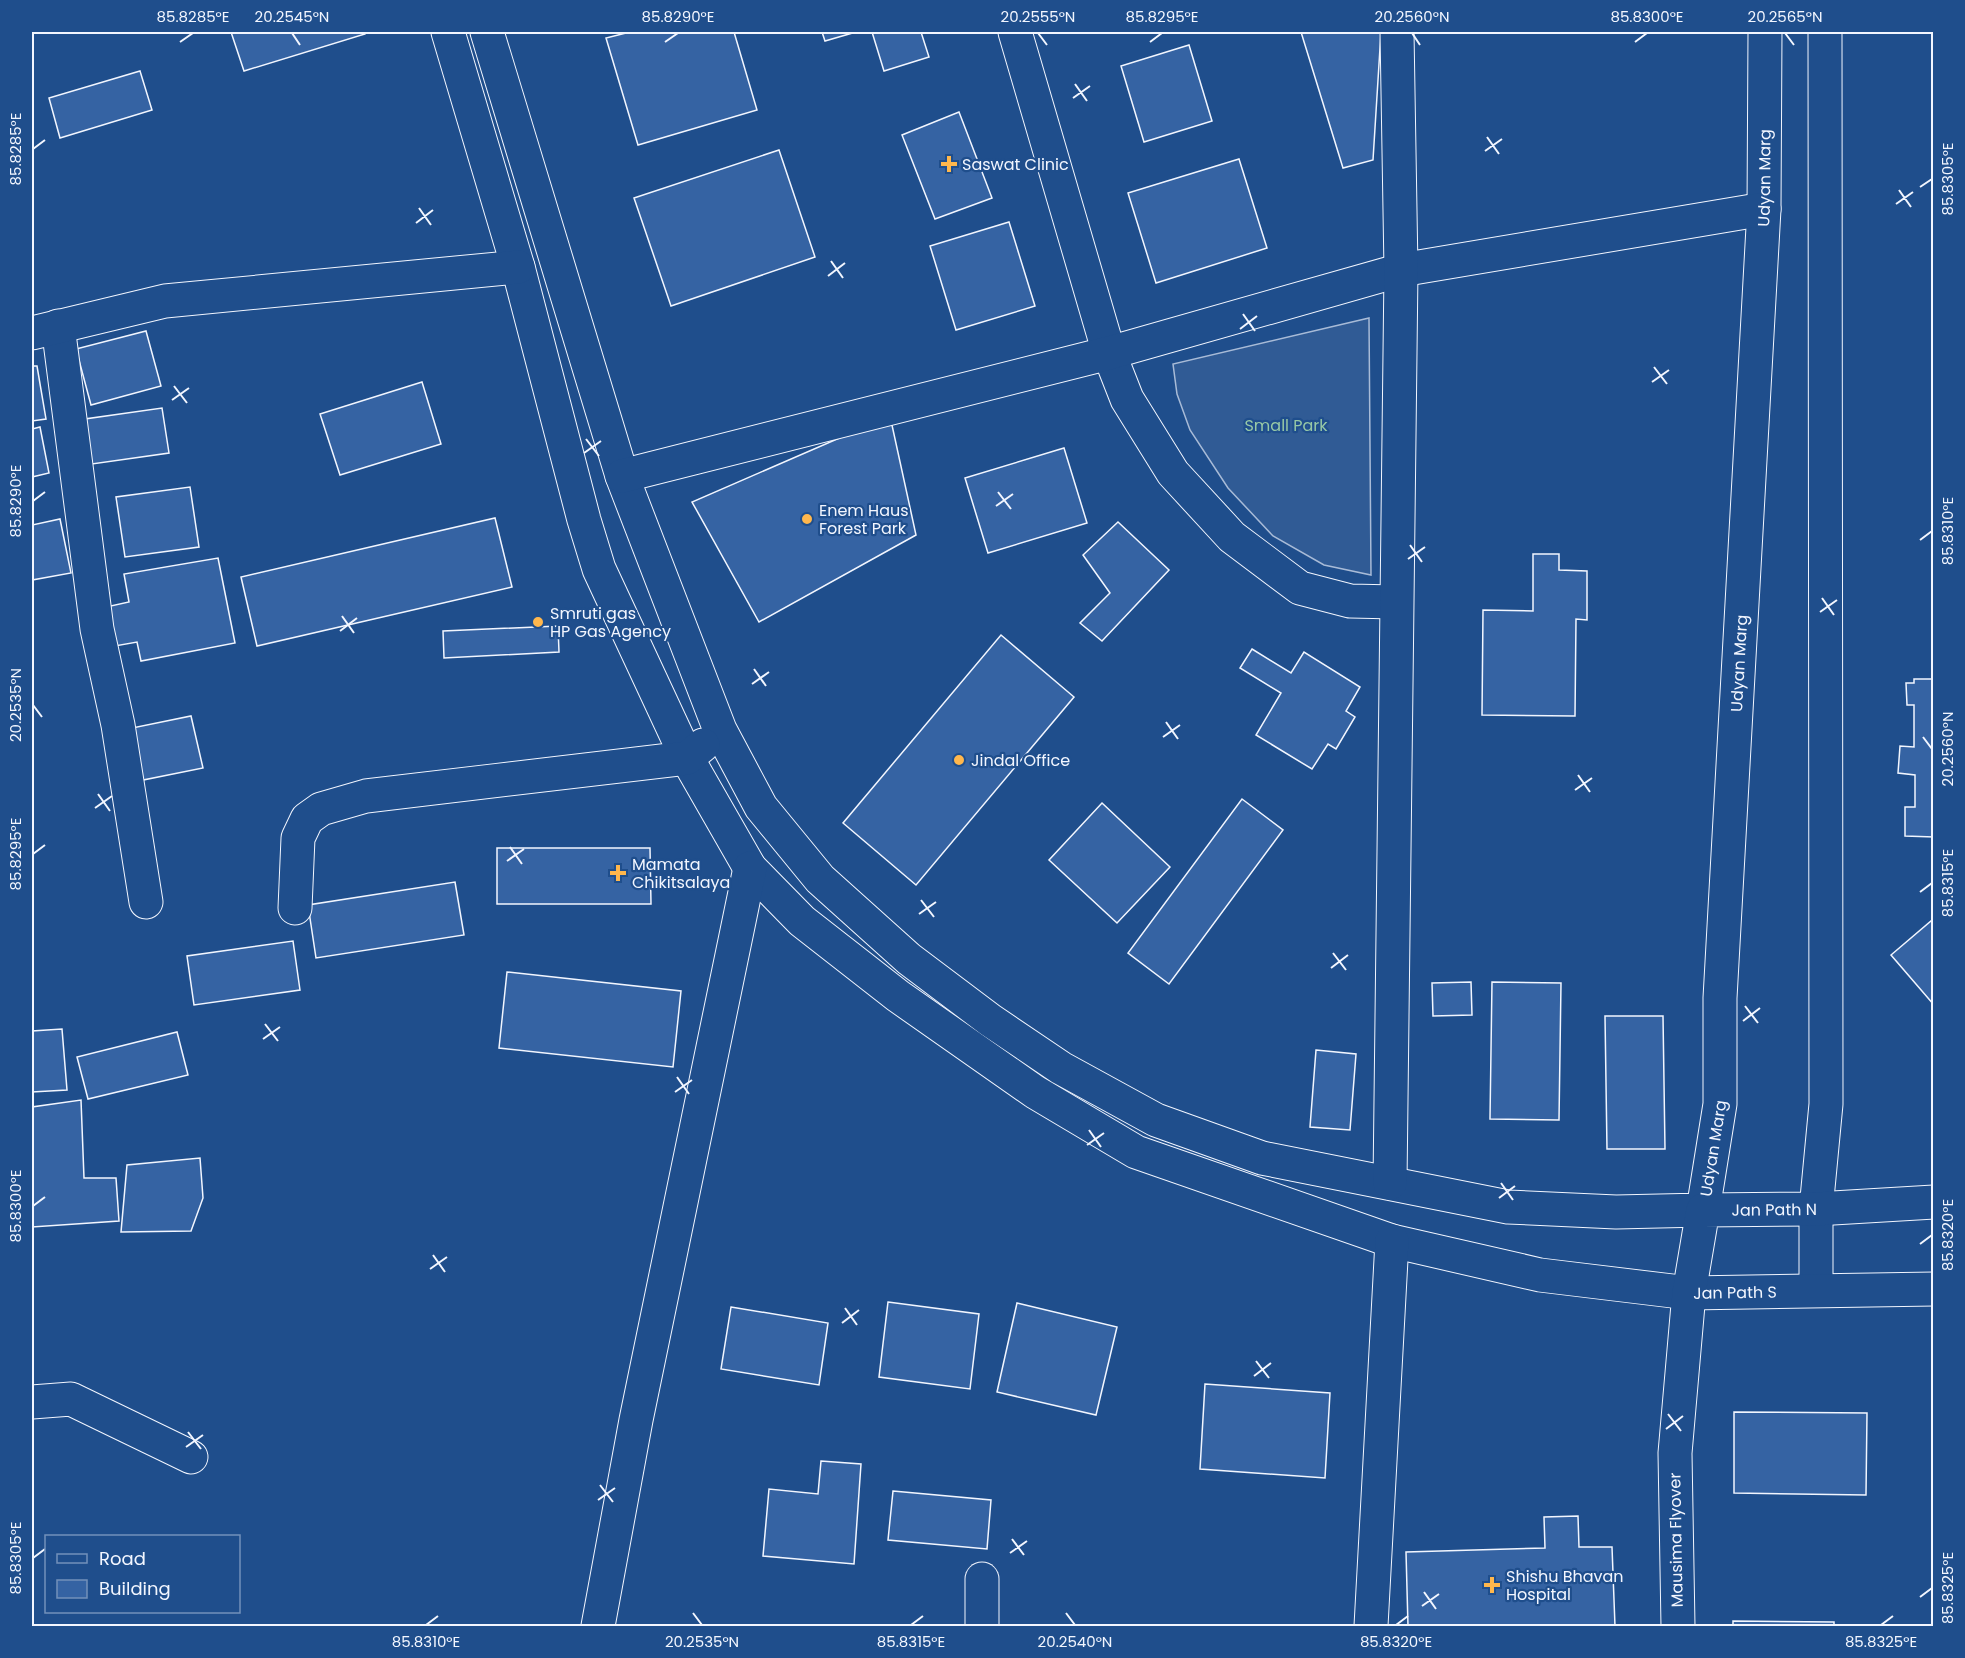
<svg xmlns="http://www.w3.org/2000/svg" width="1965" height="1658" viewBox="0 0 1965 1658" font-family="Poppins,sans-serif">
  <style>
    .built { fill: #305b95; stroke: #a8bbd7; stroke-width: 1.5 }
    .building { fill: #3563a3; stroke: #f2f6ff; stroke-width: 1.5 }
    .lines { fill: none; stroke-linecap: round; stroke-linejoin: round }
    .minor-casing { stroke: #f2f6ff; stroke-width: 35 }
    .major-casing { stroke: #f2f6ff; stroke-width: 35 }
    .minor { stroke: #1f4e8c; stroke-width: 33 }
    .major { stroke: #1f4e8c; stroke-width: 33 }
    .ticks { fill: none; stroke: #f2f6ff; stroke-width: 2 }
    .poi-dot { fill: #ffb74d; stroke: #1f4e8c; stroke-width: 2 }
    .labels { text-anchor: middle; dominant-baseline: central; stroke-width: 4.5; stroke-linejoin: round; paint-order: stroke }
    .poi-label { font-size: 16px; fill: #f2f6ff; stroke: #1f4e8c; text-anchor: start }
    .street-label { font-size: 16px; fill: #f2f6ff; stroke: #1f4e8c }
    .park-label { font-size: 16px; fill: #97c8a6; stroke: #1f4e8c }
    .neatline { fill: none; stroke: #f2f6ff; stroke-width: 2 }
    .ticks-label { font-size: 15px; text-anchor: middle; fill: #f2f6ff }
  </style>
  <rect width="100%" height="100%" fill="#1f4e8c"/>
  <path class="built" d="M 1369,318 L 1371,575 L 1324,565 L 1273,536 L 1228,488 L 1190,430 L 1177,394 L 1173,364 Z"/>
  <g class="building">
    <path d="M 231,32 L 365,32 L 365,34 L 244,71 Z"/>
    <path d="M 630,32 L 734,32 L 757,110 L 638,145 L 606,38 Z"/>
    <path d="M 822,32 L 856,32 L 825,41 Z"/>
    <path d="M 872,32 L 921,32 L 929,57 L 884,71 Z"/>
    <path d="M 1301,32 L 1381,32 L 1373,160 L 1343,168 Z"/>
    <path d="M 1189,45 L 1212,121 L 1144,142 L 1121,66 Z"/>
    <path d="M 140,71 L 152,110 L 60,138 L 49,98 Z"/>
    <path d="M 959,112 L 992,198 L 935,219 L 902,135 Z"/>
    <path d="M 779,150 L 815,257 L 671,306 L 634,198 Z"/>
    <path d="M 1239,159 L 1267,248 L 1156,283 L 1128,193 Z"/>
    <path d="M 1009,222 L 1035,306 L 956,330 L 930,246 Z"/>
    <path d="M 146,331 L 161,386 L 91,405 L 76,349 Z"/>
    <path d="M 32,366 L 37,366 L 46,419 L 32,421 Z"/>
    <path d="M 422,382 L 441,444 L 340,475 L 320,414 Z"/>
    <path d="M 162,408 L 169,453 L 92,464 L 85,419 Z"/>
    <path d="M 890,416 L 916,535 L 759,622 L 692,502 Z"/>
    <path d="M 40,427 L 49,473 L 32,477 L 32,429 Z"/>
    <path d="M 1064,448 L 1087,523 L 988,553 L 965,478 Z"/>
    <path d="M 190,487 L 199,547 L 125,557 L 116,497 Z"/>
    <path d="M 495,518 L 512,587 L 257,646 L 241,577 Z"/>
    <path d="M 60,519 L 71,573 L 32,580 L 32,525 Z"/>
    <path d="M 1118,522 L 1169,570 L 1102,641 L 1080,623 L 1110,593 L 1083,555 Z"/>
    <path d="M 1533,554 L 1559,554 L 1559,570 L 1587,571 L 1587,620 L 1576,619 L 1575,716 L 1482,715 L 1483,610 L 1533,611 Z"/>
    <path d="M 218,558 L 235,643 L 141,661 L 137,642 L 115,646 L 106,607 L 129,602 L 124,574 Z"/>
    <path d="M 558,626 L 559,652 L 444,658 L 443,631 Z"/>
    <path d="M 1001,635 L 1074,697 L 916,885 L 843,823 Z"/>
    <path d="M 1252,649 L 1291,673 L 1304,652 L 1360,687 L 1346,711 L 1355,717 L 1336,749 L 1328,744 L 1312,769 L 1256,735 L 1281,693 L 1240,668 Z"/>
    <path d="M 1914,679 L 1934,679 L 1934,837 L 1905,836 L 1905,807 L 1915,807 L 1915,775 L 1898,773 L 1900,746 L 1914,747 L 1914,705 L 1907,705 L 1906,683 L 1914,683 Z"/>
    <path d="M 191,716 L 203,768 L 143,780 L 132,728 Z"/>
    <path d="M 1242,799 L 1283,830 L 1169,984 L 1128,953 Z"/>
    <path d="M 1102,803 L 1170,867 L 1117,923 L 1049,860 Z"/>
    <path d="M 497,848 L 650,848 L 651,904 L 497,904 Z"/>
    <path d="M 455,882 L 464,935 L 316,958 L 308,905 Z"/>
    <path d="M 1931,921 L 1934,923 L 1934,1005 L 1891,955 Z"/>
    <path d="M 293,941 L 300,990 L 194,1005 L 187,956 Z"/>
    <path d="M 507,972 L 681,991 L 673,1067 L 499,1048 Z"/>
    <path d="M 1471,982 L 1472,1015 L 1433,1016 L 1432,983 Z"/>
    <path d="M 1492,982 L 1561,983 L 1559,1120 L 1490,1119 Z"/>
    <path d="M 1605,1016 L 1663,1016 L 1665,1149 L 1607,1149 Z"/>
    <path d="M 62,1029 L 67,1090 L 32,1092 L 32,1031 Z"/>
    <path d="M 177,1032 L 188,1075 L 88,1099 L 77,1057 Z"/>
    <path d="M 1316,1050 L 1356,1054 L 1350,1130 L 1310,1127 Z"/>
    <path d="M 81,1100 L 84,1178 L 116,1178 L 119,1221 L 32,1227 L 32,1107 Z"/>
    <path d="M 200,1158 L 203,1198 L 191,1231 L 121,1232 L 127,1165 Z"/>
    <path d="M 888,1302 L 979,1314 L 970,1389 L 879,1377 Z"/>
    <path d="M 1017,1303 L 1117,1327 L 1096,1415 L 997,1392 Z"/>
    <path d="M 731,1307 L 828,1323 L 819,1385 L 721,1369 Z"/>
    <path d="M 1205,1384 L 1330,1393 L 1325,1478 L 1200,1469 Z"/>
    <path d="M 1734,1412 L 1867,1413 L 1866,1495 L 1734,1493 Z"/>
    <path d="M 821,1461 L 861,1464 L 854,1564 L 763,1556 L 769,1489 L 818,1494 Z"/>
    <path d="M 893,1491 L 991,1500 L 987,1549 L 888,1540 Z"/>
    <path d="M 1578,1516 L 1579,1547 L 1612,1547 L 1615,1626 L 1408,1626 L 1406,1552 L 1545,1548 L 1544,1517 Z"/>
    <path d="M 1733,1621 L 1834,1622 L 1834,1626 L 1733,1626 Z"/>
  </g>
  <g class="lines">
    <defs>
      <g id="minor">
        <path d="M 448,32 L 518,267 L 584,520 L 599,569 L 687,758 L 750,868 L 802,921 L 898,996 L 1035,1092 L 1136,1152 L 1392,1241 L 1540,1275 L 1689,1293"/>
        <path id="s1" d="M 487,32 L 622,476 L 720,730 L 761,807 L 820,879 L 909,959 L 990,1020 L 1061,1068 L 1156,1120 L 1262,1158 L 1508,1207 L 1616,1212 L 1703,1210 L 1720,1104 L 1720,998 L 1764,209 L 1765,32"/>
        <path d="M 1015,32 L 1109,353 L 1127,399 L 1173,473 L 1232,537 L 1300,588 L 1350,601 L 1396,602"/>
        <path d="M 58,326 L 97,629 L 118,725 L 146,902"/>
        <path d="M 32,333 L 165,301 L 518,267"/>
        <path d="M 622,476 L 1109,353 L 1401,270 L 1764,209"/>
        <path d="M 295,908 L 298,838 L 307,819 L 321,809 L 366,796 L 687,758 L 703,745"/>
        <path d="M 1390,1183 L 1401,270 L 1397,32"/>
        <path d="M 1816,1209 L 1826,1104 L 1825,32"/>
        <path d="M 32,1402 L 71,1399 L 191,1457"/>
        <path d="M 598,1626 L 636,1420 L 750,868"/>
        <path d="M 982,1626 L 982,1579"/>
        <path d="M 1371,1626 L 1392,1241"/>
      </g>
      <g id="major">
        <path d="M 1816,1290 L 1816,1209"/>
        <path id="s2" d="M 1689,1293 L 1934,1289"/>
        <path id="s3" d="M 1678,1626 L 1675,1453 L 1689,1293 L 1703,1210 L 1816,1209 L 1934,1202"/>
      </g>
    </defs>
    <use href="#minor" class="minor-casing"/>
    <use href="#major" class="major-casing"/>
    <use href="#minor" class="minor"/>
    <use href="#major" class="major"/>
  </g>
  <path class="ticks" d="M 292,33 L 300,45M 1038,33 L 1047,45M 1412,33 L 1420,45M 1785,33 L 1794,45M 180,42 L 193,33M 665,42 L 678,33M 1150,42 L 1162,33M 1635,42 L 1647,33M 1075,84 L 1087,101M 1073,98 L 1090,86M 1487,137 L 1499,154M 33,149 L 45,140M 1485,151 L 1502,139M 1920,187 L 1932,179M 1899,190 L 1911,207M 1896,204 L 1913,192M 419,208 L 431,225M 416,223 L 433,210M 831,261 L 843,278M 828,276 L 845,263M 1243,314 L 1255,331M 1240,329 L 1257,316M 1654,367 L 1667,384M 1652,382 L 1669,370M 174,386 L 187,403M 172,400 L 189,388M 586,439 L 599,456M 584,453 L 601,441M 998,492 L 1011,509M 33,501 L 45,492M 996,506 L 1013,494M 1920,540 L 1932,531M 1410,545 L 1422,562M 1408,559 L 1425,547M 1822,598 L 1834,615M 1820,612 L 1837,600M 342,616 L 354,633M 340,631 L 357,618M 754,669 L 766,686M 752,684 L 769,672M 33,705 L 42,717M 1166,722 L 1178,739M 1163,737 L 1180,725M 1923,737 L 1932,749M 1578,775 L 1590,792M 1575,790 L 1592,778M 98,794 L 110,811M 95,808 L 112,796M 510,847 L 522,864M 33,854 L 45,845M 507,861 L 524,849M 1920,892 L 1932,883M 921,900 L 934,917M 919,914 L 936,902M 1333,953 L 1346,970M 1331,968 L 1348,955M 1745,1006 L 1758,1023M 1743,1021 L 1760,1008M 265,1024 L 278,1041M 263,1039 L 280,1027M 677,1077 L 689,1094M 675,1092 L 692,1080M 1089,1130 L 1101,1147M 1087,1145 L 1104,1133M 1501,1183 L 1513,1200M 1499,1198 L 1515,1186M 33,1206 L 45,1197M 1920,1244 L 1932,1235M 433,1255 L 445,1272M 430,1269 L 447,1257M 845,1308 L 857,1325M 842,1323 L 859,1310M 1256,1361 L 1269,1378M 1254,1376 L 1271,1363M 1668,1414 L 1681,1431M 1666,1429 L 1683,1416M 188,1432 L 201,1449M 186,1447 L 203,1435M 600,1485 L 613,1502M 598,1500 L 615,1488M 1012,1539 L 1024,1555M 1010,1553 L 1027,1541M 33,1558 L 45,1549M 1424,1592 L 1436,1609M 1920,1597 L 1932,1588M 1422,1606 L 1439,1594M 693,1613 L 702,1625M 1066,1613 L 1075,1625M 426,1625 L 438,1616M 911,1625 L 923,1616M 1396,1625 L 1408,1616M 1881,1625 L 1893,1616"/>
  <g class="poi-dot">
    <path d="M946 155h6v6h6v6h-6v6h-6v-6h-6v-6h6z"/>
    <circle cx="807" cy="519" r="6"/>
    <circle cx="538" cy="622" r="6"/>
    <circle cx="959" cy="760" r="6"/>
    <path d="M615 864h6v6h6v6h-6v6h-6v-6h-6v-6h6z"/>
    <path d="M1489 1576h6v6h6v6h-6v6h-6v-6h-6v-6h6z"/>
  </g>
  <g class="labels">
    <g class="poi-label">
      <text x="962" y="164">Saswat Clinic</text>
      <text x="819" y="510">Enem Haus<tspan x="819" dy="18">Forest Park</tspan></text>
      <text x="550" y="613">Smruti gas<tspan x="550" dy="18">HP Gas Agency</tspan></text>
      <text x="971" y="760">Jindal Office</text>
      <text x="632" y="864">Mamata<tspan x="632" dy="18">Chikitsalaya</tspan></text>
      <text x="1506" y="1576">Shishu Bhavan<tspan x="1506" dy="18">Hospital</tspan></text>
    </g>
    <g class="street-label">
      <text stroke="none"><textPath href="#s1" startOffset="2925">Udyan Marg</textPath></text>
      <text stroke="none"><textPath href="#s1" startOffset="2439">Udyan Marg</textPath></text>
      <text stroke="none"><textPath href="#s1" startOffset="1953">Udyan Marg</textPath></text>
      <text stroke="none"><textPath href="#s3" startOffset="489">Jan Path N</textPath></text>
      <text stroke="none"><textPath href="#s2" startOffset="46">Jan Path S</textPath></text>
      <text transform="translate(1676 1540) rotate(-91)">Mausima Flyover</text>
    </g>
    <g class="park-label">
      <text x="1286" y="425">Small Park</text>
    </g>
  </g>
  <rect width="1965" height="1658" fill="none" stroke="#1f4e8c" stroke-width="66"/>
  <rect x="45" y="1535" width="195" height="78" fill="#1f4e8c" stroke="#7391ba" stroke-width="1.5"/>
  <rect x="57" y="1554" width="30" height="9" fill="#1f4e8c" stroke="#7391ba" stroke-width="1.5"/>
  <text x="99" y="1565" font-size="18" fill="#f2f6ff">Road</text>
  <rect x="57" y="1580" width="30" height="18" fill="#3563a3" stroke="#7391ba" stroke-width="1.5"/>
  <text x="99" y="1595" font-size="18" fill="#f2f6ff">Building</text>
  <rect x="33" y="33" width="1899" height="1592" class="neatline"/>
  <g class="ticks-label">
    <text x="193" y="22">85.8285°E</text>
    <text x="292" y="22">20.2545°N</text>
    <text x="678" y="22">85.8290°E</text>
    <text x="1038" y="22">20.2555°N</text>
    <text x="1162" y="22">85.8295°E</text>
    <text x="1412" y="22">20.2560°N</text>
    <text x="1647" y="22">85.8300°E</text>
    <text x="1785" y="22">20.2565°N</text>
    <text transform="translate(16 149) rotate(-90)" y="5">85.8285°E</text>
    <text transform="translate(1948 179) rotate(-90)" y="5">85.8305°E</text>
    <text transform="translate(16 501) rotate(-90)" y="5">85.8290°E</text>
    <text transform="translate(1948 531) rotate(-90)" y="5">85.8310°E</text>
    <text transform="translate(16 705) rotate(-90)" y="5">20.2535°N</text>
    <text transform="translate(1948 749) rotate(-90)" y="5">20.2560°N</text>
    <text transform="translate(16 854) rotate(-90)" y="5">85.8295°E</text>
    <text transform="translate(1948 883) rotate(-90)" y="5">85.8315°E</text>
    <text transform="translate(16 1206) rotate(-90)" y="5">85.8300°E</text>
    <text transform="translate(1948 1235) rotate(-90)" y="5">85.8320°E</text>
    <text transform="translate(16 1558) rotate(-90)" y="5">85.8305°E</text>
    <text transform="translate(1948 1588) rotate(-90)" y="5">85.8325°E</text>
    <text x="426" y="1647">85.8310°E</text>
    <text x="702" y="1647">20.2535°N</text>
    <text x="911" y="1647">85.8315°E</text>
    <text x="1075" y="1647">20.2540°N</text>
    <text x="1396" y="1647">85.8320°E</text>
    <text x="1881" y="1647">85.8325°E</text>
  </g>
</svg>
